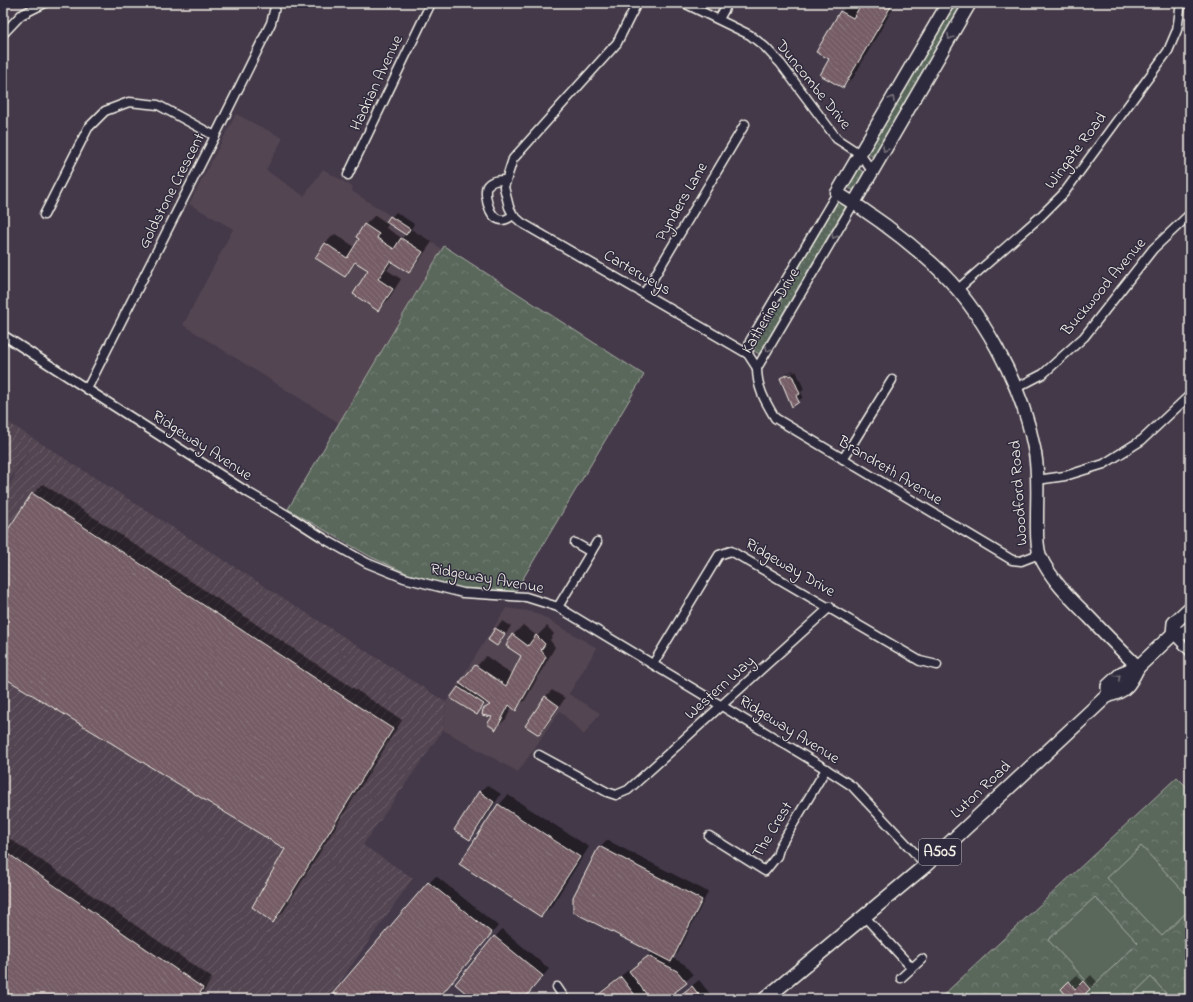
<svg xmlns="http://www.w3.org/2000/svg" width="1193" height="1002" viewBox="0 0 1193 1002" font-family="'Indie Flower',sans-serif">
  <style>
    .built { fill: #524451 }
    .industrial { fill: url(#industrial-furrows) }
    .grass { fill: url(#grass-dots); stroke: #a7aca2 }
    .park { fill: url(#park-crowns); stroke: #a7aca2 }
    .garden { fill: #5a675c; stroke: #a7aca2 }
    .shadow { fill: #0007; fill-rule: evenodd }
    .building { fill: url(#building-back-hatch); stroke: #f4f1e8 }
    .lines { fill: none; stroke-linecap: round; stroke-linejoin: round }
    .street-casing { stroke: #f4f1e8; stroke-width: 11 }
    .secondary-casing { stroke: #f4f1e8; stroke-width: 15 }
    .primary-casing { stroke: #f4f1e8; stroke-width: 16 }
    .street { stroke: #2f2a3d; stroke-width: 8 }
    .secondary { stroke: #2f2a3d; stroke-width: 12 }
    .primary { stroke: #2f2a3d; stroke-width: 13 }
    .oneway { stroke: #747079 }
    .labels { text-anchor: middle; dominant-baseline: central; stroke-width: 3; stroke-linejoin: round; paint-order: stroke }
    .shield { fill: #2f2a3d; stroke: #b9b5b5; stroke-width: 1 }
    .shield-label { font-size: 15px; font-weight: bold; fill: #f4f1e8 }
    .street-label { font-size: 16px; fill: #f4f1e8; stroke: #2f2a3d }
  </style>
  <defs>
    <pattern id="industrial-furrows" width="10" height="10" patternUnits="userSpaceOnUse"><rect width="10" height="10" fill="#524451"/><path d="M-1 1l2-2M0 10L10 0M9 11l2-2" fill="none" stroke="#6c5f6a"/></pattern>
    <pattern id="grass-dots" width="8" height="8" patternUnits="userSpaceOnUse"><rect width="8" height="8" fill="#5a675c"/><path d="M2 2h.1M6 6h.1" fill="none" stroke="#727d73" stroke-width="1.8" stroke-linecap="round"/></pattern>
    <pattern id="park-crowns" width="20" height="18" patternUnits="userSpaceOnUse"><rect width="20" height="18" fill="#5a675c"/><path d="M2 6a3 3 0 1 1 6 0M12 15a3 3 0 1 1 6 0" fill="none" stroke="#727d73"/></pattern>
    <pattern id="building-back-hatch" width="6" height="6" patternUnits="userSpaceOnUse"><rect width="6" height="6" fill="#745c65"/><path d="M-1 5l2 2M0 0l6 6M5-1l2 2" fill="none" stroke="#88747b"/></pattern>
  </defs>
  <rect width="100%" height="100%" fill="#443949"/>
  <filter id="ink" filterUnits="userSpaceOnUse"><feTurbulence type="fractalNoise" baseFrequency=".025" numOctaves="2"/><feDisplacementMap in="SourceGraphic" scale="8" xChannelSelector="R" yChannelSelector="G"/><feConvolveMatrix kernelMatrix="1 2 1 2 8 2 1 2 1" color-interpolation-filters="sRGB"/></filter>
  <g filter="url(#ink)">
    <g class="built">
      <path d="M 236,114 L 283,138 L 266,170 L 304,196 L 323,169 L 353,187 L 352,191 L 442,249 L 339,423 L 183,325 L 233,229 L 189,204 Z"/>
      <path d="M 506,608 L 528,611 L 542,616 L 597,648 L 569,694 L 600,713 L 584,735 L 560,711 L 518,772 L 443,730 L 446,702 Z"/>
    </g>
    <path class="industrial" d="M 3,419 L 446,702 L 443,730 L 363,845 L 413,878 L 328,999 L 3,999 L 3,495 L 28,453 L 3,490 Z"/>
    <g class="grass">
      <path d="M 954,3 L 964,3 L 874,157 L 866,153 Z"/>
      <path d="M 858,168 L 865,173 L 855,191 L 847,187 Z"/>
      <path d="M 838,201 L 846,206 L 759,354 L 751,349 Z"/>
    </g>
    <g class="park">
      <path d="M 444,246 L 644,375 L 515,592 L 462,588 L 411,575 L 371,557 L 288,509 Z"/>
      <path d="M 1177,777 L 1190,790 L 1190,999 L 939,999 Z"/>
    </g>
    <g class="garden">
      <path d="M 1141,846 L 1190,898 L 1190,909 L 1162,936 L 1107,878 Z"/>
      <path d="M 1095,897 L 1138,943 L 1092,987 L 1048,940 Z"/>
      <path d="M 1151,977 L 1171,999 L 1128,999 Z"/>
    </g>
    <g class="shadow">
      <path d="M 850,3 L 853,3 L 861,8 L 863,3 L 896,3 L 853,78 L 843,87 L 830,58 L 818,51 L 841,12 Z"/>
      <path d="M 396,212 L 414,224 L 411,229 L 432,242 L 418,262 L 409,272 L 393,261 L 387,270 L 401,279 L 388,300 L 378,309 L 370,270 L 357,262 L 344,276 L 325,243 L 335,234 L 355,247 L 361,239 L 365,225 L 375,215 L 387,223 ZM 389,223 L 406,234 L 402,238 L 386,228 Z"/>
      <path d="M 793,370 L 794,373 L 796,371 L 804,389 L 801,392 L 803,397 L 793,406 L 781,378 L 785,374 ZM 792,371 L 793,373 L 785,377 L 785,375 Z"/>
      <path d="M 43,484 L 402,720 L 283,912 L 273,922 L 286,849 L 3,676 L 3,539 L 33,494 Z"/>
      <path d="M 503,621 L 511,626 L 504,637 L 497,644 L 489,639 L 496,628 Z"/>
      <path d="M 523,625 L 537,636 L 547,626 L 554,634 L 550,640 L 555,647 L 525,700 L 515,709 L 512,706 L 506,719 L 496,728 L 494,716 L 484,709 L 490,703 L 487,702 L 477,714 L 452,698 L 458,687 L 486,656 L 513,675 L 522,656 L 513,635 Z"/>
      <path d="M 552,690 L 565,698 L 546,727 L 539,734 L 545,697 Z"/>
      <path d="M 487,785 L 501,794 L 477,831 L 470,838 L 480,792 Z"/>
      <path d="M 508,795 L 589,847 L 551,907 L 541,916 L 499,805 Z"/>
      <path d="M 3,834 L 212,978 L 199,999 L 3,999 Z"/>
      <path d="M 607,840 L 708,892 L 678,953 L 673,958 L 684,964 L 693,975 L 664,999 L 595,998 L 604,989 L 631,968 L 632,969 L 654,951 L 600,847 Z"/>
      <path d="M 436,876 L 498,926 L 444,992 L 449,997 L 447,999 L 342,999 L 429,883 Z"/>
      <path d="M 502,929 L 549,969 L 524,999 L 475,999 L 456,984 Z"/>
      <path d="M 1077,975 L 1083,983 L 1091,975 L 1097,982 L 1078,999 L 1067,999 L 1070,996 L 1062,989 Z"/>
      <path d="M 699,980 L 714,999 L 675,999 Z"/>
    </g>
    <g class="building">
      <path d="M 862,3 L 893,3 L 843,88 L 820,75 L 829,59 L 816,52 L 840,11 L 853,18 Z"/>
      <path d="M 390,216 L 410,229 L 406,235 L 386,222 Z"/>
      <path d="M 364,224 L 379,234 L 377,238 L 394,249 L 401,238 L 423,252 L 409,273 L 390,261 L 378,279 L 393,289 L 378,311 L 353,294 L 368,270 L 355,262 L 345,277 L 315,258 L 325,243 L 347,258 L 359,239 L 356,237 Z"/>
      <path d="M 788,374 L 789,376 L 792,375 L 800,394 L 796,396 L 799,402 L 792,407 L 780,378 Z"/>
      <path d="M 32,493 L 393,729 L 273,923 L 252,907 L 285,849 L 3,677 L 3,537 Z"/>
      <path d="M 495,628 L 505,634 L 497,646 L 488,640 Z"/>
      <path d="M 512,634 L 528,646 L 536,635 L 545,644 L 541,650 L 546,657 L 516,711 L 509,705 L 496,730 L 487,724 L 492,717 L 482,715 L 483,709 L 490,705 L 459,683 L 475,665 L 506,686 L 521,656 L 506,646 Z"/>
      <path d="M 458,687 L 484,704 L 477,715 L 450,698 Z"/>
      <path d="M 545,696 L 559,706 L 539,735 L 525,726 Z"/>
      <path d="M 479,791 L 494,802 L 470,840 L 454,830 Z"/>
      <path d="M 498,804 L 580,857 L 541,917 L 459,864 Z"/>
      <path d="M 599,846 L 702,900 L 671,962 L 573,912 L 573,897 Z"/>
      <path d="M 3,850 L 203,988 L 197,999 L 3,999 Z"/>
      <path d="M 428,882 L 492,933 L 438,999 L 341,999 L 333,993 Z"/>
      <path d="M 494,936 L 543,976 L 524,999 L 473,999 L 455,984 Z"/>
      <path d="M 648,956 L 677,971 L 687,983 L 666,999 L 650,999 L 629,971 Z"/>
      <path d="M 621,977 L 638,999 L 594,999 L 594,998 Z"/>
      <path d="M 1069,981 L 1075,989 L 1083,981 L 1090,989 L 1080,999 L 1066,999 L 1068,997 L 1061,989 Z"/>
      <path d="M 692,986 L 702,999 L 675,999 Z"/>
    </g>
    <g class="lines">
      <defs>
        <g id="street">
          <path d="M 637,3 L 617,43 L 513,159 L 504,187 L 509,207 L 513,215 L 522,223 L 748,354"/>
          <path d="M 684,3 L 750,35 L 765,47 L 781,64 L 837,139 L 860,154 L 872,171"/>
          <path d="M 719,19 L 728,3"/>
          <path d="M 3,34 L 21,15 L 45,3"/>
          <path d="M 348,175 L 431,3"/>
          <path d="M 505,180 C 499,180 492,180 487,186 C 483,192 490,234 513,215"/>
          <path d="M 44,215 L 88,128 L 105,111 L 129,102 L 158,105 L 215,136"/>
          <path d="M 957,290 L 1040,217 L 1064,193 L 1168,51 L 1177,30 L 1181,3"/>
          <path d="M 644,294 L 745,124"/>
          <path d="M 3,335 L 249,493 L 292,518 L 328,541 L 367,563 L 404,578 L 463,593 L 526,597 L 558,607 L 826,769 L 852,786 L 926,865"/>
          <path d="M 757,368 C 757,388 765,401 775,418 L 1012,560 L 1021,561 L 1039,554"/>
          <path d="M 757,368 L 748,354 L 750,341 L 837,193"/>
          <path d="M 757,368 L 854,203"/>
          <path d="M 1016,388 L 1043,374 L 1084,337 L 1153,249 L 1190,214"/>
          <path d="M 87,389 L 215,136 L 271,23 L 276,3"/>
          <path d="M 843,459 L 892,380"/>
          <path d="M 1037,480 L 1065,476 L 1104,464 L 1142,440 L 1190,395"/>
          <path d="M 575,543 L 591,552"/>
          <path d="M 558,607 L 597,542"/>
          <path d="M 1173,634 L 1190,652"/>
          <path d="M 653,664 L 719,555 L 731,551 L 920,661 L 937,665"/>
          <path d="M 539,755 L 607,792 L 616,795 L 628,790 L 830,607"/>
          <path d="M 709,836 L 765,871 L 777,856 L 780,846 L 826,769"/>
          <path d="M 864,916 L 912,968"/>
          <path d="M 901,978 L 922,959"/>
          <path d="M 557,987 L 565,999"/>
        </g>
        <g id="secondary">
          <path d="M 948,3 L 837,193 C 871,213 904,238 934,265 C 981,308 1022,384 1034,448 C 1039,470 1037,494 1037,517 C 1037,529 1036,545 1040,556 C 1051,580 1071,599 1089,617 C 1105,634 1121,650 1138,667"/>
          <path d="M 854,203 L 970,3"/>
        </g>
        <g id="primary">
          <path d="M 1173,634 L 1174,623 L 1190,608"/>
          <path d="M 1108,695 L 1108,686 L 1122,673 L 1138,667 L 1173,634 L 1184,633 L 1190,628"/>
          <path d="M 765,999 L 926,865 L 1108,695 C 1126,692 1130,683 1138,667"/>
        </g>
      </defs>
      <use href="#street" class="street-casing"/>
      <use href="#secondary" class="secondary-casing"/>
      <use href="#primary" class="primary-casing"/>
      <use href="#street" class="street"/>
      <use href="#secondary" class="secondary"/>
      <use href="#primary" class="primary"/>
    </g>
    <defs><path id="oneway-chevron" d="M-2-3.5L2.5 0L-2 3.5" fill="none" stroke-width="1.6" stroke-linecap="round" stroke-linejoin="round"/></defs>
    <g class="oneway">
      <use href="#oneway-chevron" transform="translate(950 37) rotate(120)"/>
      <use href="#oneway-chevron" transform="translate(892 99) rotate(-60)"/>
      <use href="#oneway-chevron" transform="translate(885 149) rotate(120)"/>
      <use href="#oneway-chevron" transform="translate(834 236) rotate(120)"/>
      <use href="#oneway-chevron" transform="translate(768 349) rotate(120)"/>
      <use href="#oneway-chevron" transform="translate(1118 677) rotate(-42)"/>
    </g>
  </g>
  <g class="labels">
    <rect class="shield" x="919" y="839" width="42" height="26" rx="3"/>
    <g class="shield-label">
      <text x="940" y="852">A505</text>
    </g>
    <g class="street-label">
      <text transform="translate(377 83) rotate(-65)">Hadrian Avenue</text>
      <text transform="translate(813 85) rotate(51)">Duncombe Drive</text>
      <text transform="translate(1076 151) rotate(-53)">Wingate Road</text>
      <text transform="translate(172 191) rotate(-63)">Goldstone Crescent</text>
      <text transform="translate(682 202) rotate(-60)">Pynders Lane</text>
      <text transform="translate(637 273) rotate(30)">Carterweys</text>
      <text transform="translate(1104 287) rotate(-50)">Buckwood Avenue</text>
      <text transform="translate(771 311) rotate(-59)">Katherine Drive</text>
      <text transform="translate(202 446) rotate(33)">Ridgeway Avenue</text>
      <text transform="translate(890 471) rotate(31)">Brandreth Avenue</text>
      <text transform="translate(1019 493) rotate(-94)">Woodford Road</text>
      <text transform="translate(790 568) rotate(30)">Ridgeway Drive</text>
      <text transform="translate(487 579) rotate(10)">Ridgeway Avenue</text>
      <text transform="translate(720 688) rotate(-42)">Western Way</text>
      <text transform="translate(789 730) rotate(32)">Ridgeway Avenue</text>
      <text transform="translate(981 790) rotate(-43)">Luton Road</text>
      <text transform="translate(773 830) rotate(-59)">The Crest</text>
    </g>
  </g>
  <rect width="1193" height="1002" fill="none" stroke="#2f2a3d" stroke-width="16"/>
  <rect x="8" y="8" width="1177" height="986" fill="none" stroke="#f4f1e8" stroke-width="1.5" filter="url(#ink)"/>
</svg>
